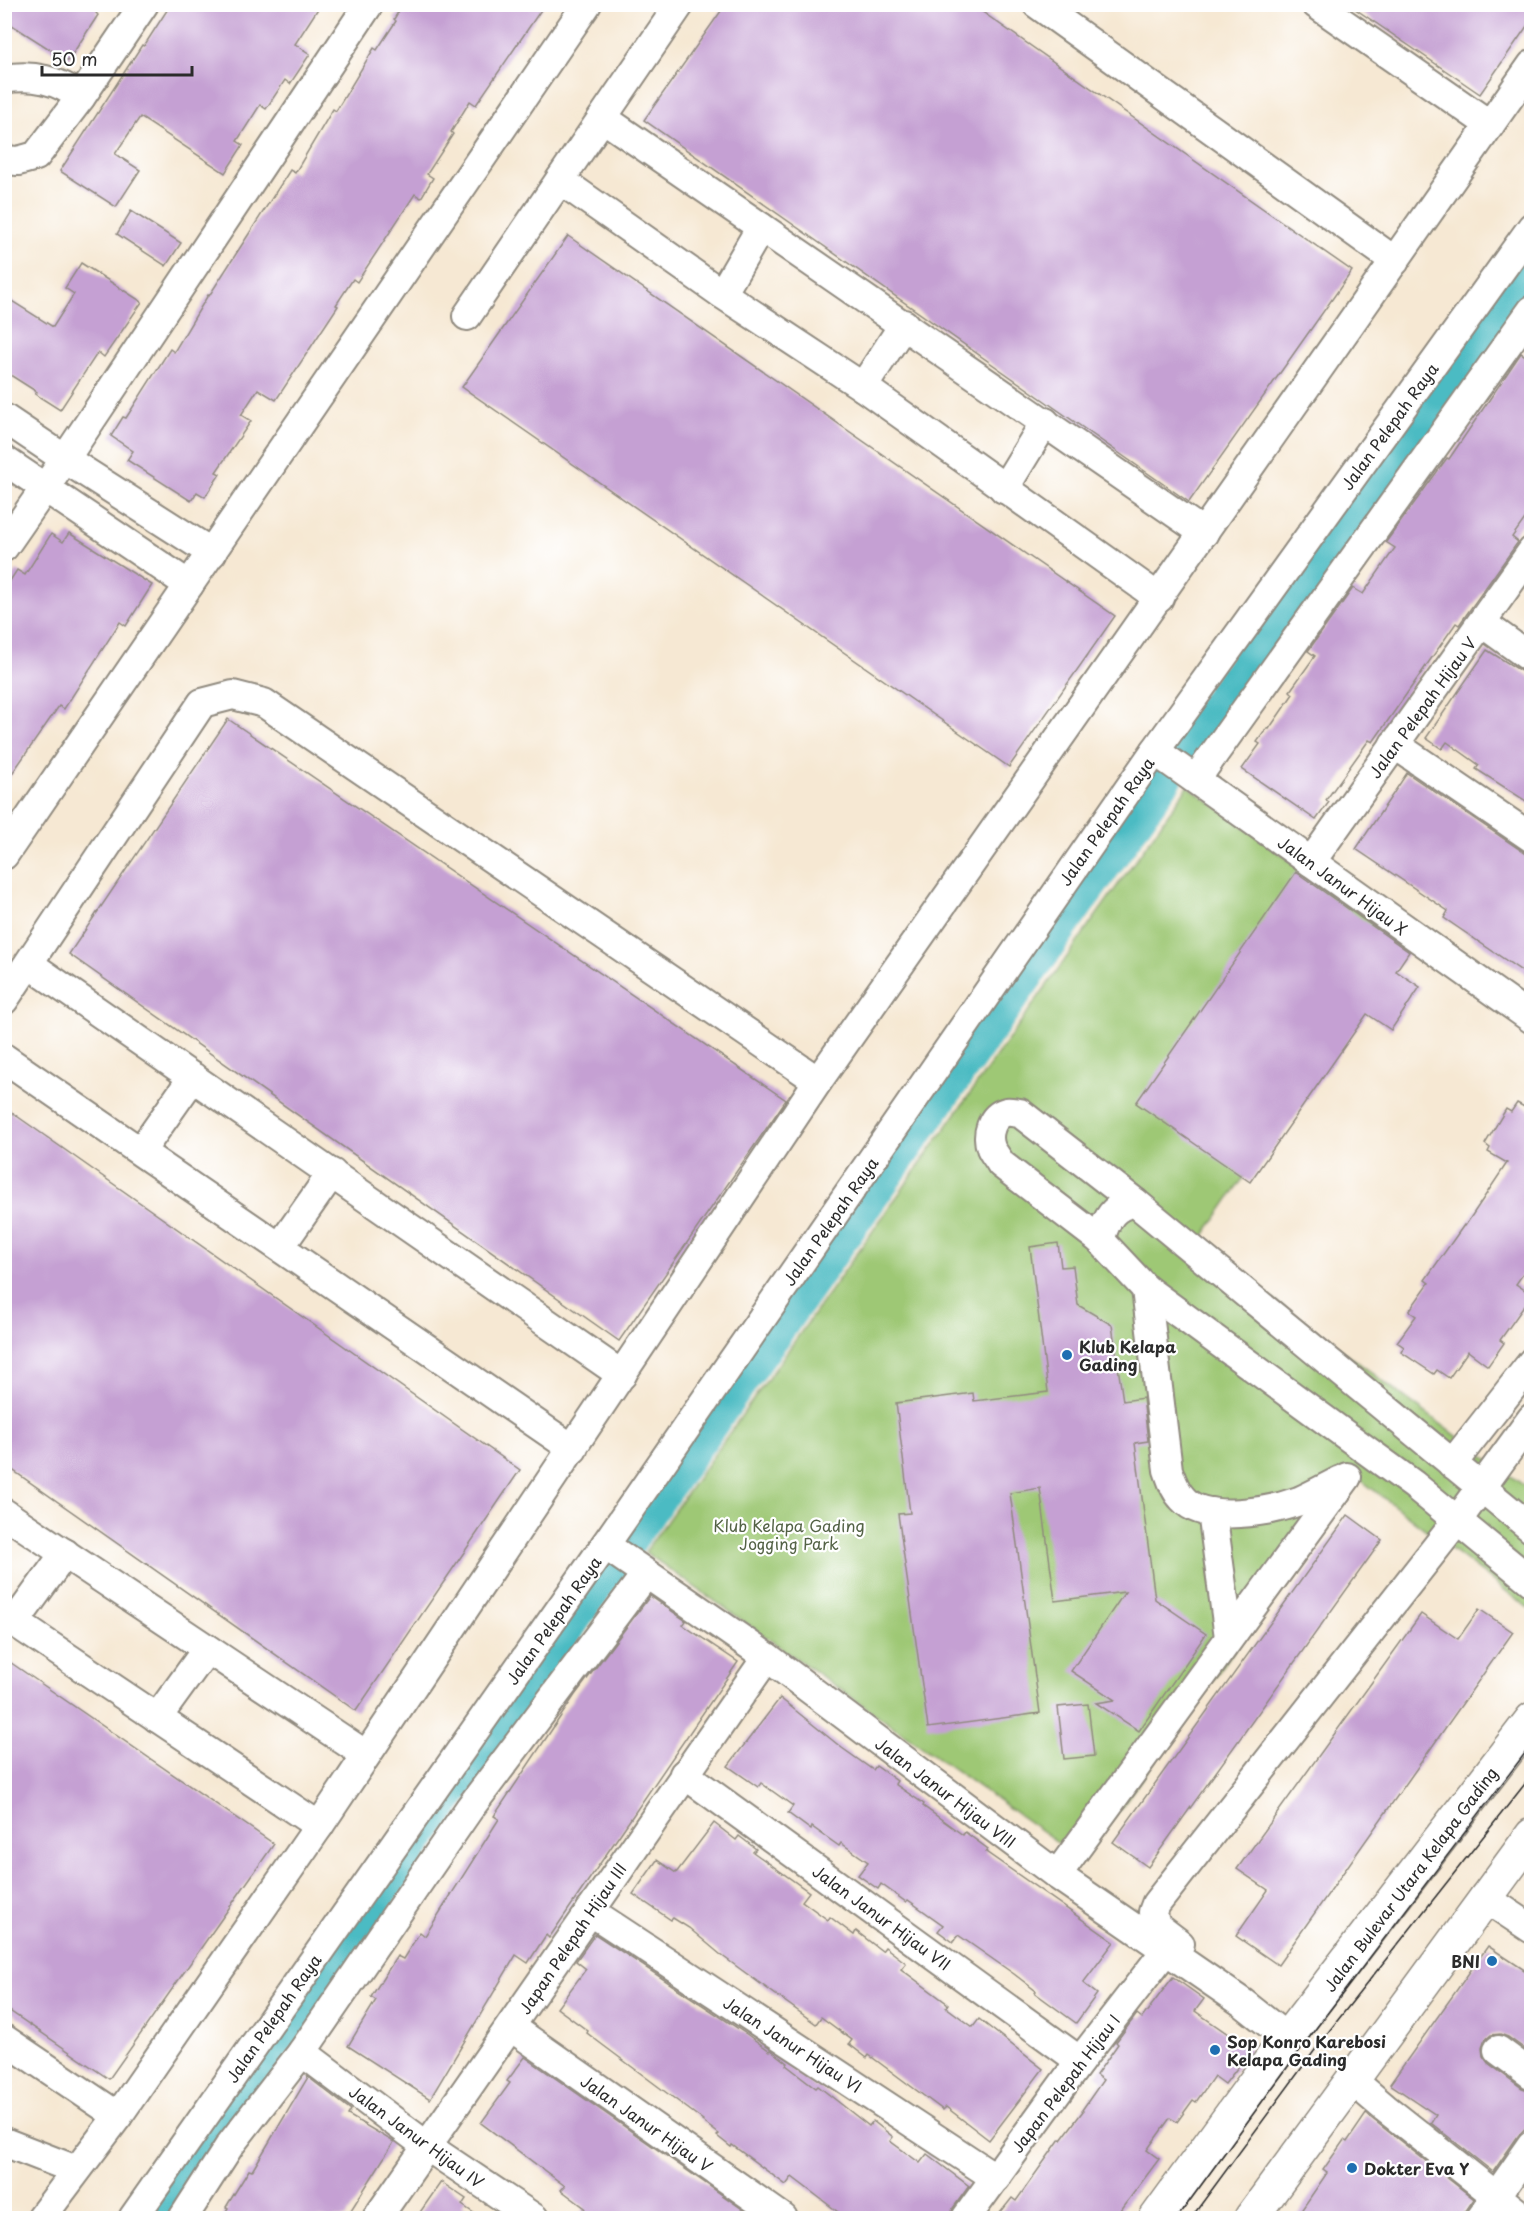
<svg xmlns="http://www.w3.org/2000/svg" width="1536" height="2223" viewBox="0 0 1536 2223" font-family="'Playpen Sans',sans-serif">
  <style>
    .green { fill: #9ec874; stroke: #647a50; stroke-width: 1.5 }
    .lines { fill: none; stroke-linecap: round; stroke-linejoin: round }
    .river { stroke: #4cbbc3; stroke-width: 36 }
    .building { fill: #c5a0d3 }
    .minor-casing { stroke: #908a7f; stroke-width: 32 }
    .major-casing { stroke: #908a7f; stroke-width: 36 }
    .minor { stroke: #fff; stroke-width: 28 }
    .major { stroke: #fff; stroke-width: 33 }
    .tram { stroke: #2b2b2b; stroke-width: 1.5 }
    .poi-dot { fill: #1f6fb2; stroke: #fff; stroke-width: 2 }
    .labels { text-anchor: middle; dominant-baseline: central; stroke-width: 4.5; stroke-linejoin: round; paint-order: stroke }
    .street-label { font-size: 16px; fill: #2b2b2b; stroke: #fff }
    .poi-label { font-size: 16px; font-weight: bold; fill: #2b2b2b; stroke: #fff; text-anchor: start }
    .park-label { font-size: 16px; fill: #536245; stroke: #fff }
  </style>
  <rect width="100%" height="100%" fill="#fff"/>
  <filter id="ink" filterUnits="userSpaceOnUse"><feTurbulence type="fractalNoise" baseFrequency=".0167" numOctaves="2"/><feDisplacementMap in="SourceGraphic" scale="12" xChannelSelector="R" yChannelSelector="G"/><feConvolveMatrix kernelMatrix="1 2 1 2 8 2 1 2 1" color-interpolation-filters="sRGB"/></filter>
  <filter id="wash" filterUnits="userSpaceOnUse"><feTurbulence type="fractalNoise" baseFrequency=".008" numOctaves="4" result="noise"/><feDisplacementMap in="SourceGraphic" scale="24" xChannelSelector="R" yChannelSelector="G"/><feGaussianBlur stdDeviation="1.35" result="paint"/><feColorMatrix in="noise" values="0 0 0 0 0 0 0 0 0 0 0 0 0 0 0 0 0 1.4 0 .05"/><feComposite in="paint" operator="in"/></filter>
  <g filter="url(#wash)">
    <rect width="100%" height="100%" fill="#f6e8d3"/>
    <path class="green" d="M 1188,786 L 1404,944 L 1198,1244 L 1531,1491 L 1531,1610 L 1358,1478 L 1083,1860 L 645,1552 Z"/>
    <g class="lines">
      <g class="river">
        <path d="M 1184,751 L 1532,263"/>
        <path d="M 151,2218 L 1165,778"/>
      </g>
    </g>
    <g id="blocks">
      <g class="building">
        <path d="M 4,4 L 102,4 L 96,13 L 98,15 L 68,61 L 4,20 Z"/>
        <path d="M 171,4 L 321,4 L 295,44 L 310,54 L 290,84 L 285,80 L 266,109 L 260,105 L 237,141 L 243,145 L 225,173 L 140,117 L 115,154 L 140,170 L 116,207 L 60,171 L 142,45 L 144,46 Z"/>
        <path d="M 403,4 L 545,4 L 476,105 L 470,101 L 451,132 L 453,134 L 427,174 L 433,178 L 421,198 L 415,194 L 357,282 L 353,279 L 336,305 L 338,306 L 276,400 L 258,389 L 241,415 L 251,421 L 216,472 L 220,474 L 205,497 L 197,492 L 191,501 L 127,460 L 133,451 L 111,436 L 123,417 L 126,418 L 170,349 L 174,352 L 208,295 L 209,296 L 290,170 L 295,173 L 333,109 L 336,111 L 374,48 L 377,50 L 396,21 L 394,19 Z"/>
        <path d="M 726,4 L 971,4 L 1352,271 L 1189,502 L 644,120 Z"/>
        <path d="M 1348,4 L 1532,4 L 1532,19 L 1480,94 Z"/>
        <path d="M 131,211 L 181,243 L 166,266 L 117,234 Z"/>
        <path d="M 568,236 L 1115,616 L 1009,767 L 462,387 Z"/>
        <path d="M 81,263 L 142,302 L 104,357 L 98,352 L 60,410 L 35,394 L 37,392 L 4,371 L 4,296 L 53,327 L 74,294 L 65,288 Z"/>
        <path d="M 1521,353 L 1532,360 L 1532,509 L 1512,537 L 1518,542 L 1459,625 L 1456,623 L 1373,742 L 1369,740 L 1326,800 L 1329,802 L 1316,820 L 1242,769 L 1260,744 L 1257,742 L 1267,728 L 1269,729 L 1293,694 L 1290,691 L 1315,656 L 1308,651 L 1353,588 L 1363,594 L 1395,548 L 1386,542 L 1447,458 L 1449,459 Z"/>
        <path d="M 69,533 L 152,585 L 126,626 L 120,622 L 64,709 L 59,706 L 4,785 L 4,590 L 17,570 L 25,575 L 51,534 L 63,542 Z"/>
        <path d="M 1487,650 L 1532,678 L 1532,805 L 1476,769 L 1479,765 L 1447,742 L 1442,749 L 1426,738 Z"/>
        <path d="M 228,719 L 786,1100 L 619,1341 L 69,954 Z"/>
        <path d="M 1407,773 L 1532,858 L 1532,978 L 1444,918 L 1448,911 L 1356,849 Z"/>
        <path d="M 1296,872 L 1409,952 L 1396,971 L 1420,987 L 1391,1030 L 1367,1014 L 1250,1182 L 1136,1103 Z"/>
        <path d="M 1517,1103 L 1532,1111 L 1532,1261 L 1516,1284 L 1532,1295 L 1500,1340 L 1504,1343 L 1488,1366 L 1468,1351 L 1449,1378 L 1437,1370 L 1434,1374 L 1401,1352 L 1404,1347 L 1397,1342 L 1416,1316 L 1409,1311 L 1429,1283 L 1425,1280 L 1464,1225 L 1465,1226 L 1507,1163 L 1488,1152 L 1490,1148 L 1485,1144 L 1506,1109 L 1511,1112 Z"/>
        <path d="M 4,1107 L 520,1470 L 356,1711 L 4,1464 Z"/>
        <path d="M 1058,1243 L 1061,1267 L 1073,1266 L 1078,1305 L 1112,1325 L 1123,1401 L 1143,1398 L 1148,1441 L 1135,1443 L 1155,1599 L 1206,1634 L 1139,1731 L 1096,1703 L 1115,1700 L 1071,1671 L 1125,1592 L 1055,1601 L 1040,1488 L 1010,1493 L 1040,1713 L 928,1728 L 898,1514 L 910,1513 L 896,1403 L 973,1393 L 974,1401 L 1048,1392 L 1030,1247 Z"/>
        <path d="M 1348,1515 L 1382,1540 L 1148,1867 L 1113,1842 Z"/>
        <path d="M 650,1596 L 686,1621 L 683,1625 L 738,1662 L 549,1938 L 546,1935 L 528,1963 L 516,1955 L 430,2099 L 348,2046 L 376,2000 L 371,1997 L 397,1956 L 403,1959 L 420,1932 L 425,1936 L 499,1819 L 494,1816 L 575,1695 Z"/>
        <path d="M 1479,1609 L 1513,1632 L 1278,1965 L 1236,1936 L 1268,1890 L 1237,1869 L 1421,1614 L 1458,1639 Z"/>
        <path d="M 4,1658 L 274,1844 L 109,2079 L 4,2007 Z"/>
        <path d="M 780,1698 L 842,1748 L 873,1770 L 876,1766 L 897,1781 L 895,1784 L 924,1804 L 923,1806 L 963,1835 L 965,1832 L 988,1849 L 986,1852 L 1114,1942 L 1083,1983 L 1097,1994 L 1076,2023 L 1035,1993 L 1036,1991 L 1014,1974 L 958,1935 L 953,1942 L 938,1931 L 943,1925 L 908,1900 L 906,1902 L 881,1884 L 878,1889 L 858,1875 L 868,1862 L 841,1843 L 839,1846 L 812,1827 L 811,1830 L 788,1813 L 793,1806 L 761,1783 L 758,1787 L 728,1766 Z"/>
        <path d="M 1088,1704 L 1094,1756 L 1064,1759 L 1058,1707 Z"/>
        <path d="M 714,1823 L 736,1840 L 739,1836 L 756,1849 L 753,1852 L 809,1892 L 802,1901 L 828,1920 L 830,1917 L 854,1935 L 856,1931 L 882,1951 L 885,1947 L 906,1963 L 901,1969 L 948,2004 L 946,2007 L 973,2027 L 979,2019 L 1043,2069 L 989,2140 L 946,2107 L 943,2110 L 869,2055 L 867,2058 L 849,2044 L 852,2040 L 821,2017 L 816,2024 L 721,1955 L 689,1928 L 673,1918 L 671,1920 L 633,1894 L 657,1860 L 676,1873 Z"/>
        <path d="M 595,1934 L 745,2033 L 770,2051 L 771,2050 L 788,2063 L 786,2065 L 816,2088 L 818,2086 L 869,2126 L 873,2121 L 893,2137 L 890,2141 L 920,2163 L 927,2154 L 969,2186 L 953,2208 L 950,2218 L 846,2218 L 792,2177 L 786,2185 L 732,2145 L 731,2147 L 717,2136 L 719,2134 L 702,2121 L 703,2120 L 600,2043 L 587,2033 L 588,2031 L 557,2008 L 586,1969 L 576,1961 Z"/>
        <path d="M 1488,1946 L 1532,1975 L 1532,2054 L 1508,2037 L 1500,2034 L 1491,2035 L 1484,2041 L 1482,2048 L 1483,2056 L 1488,2063 L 1522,2088 L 1532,2091 L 1532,2121 L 1518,2136 L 1493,2172 L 1431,2123 L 1436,2115 L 1390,2084 Z"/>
        <path d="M 1173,1977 L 1204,1999 L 1195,2011 L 1251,2050 L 1225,2084 L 1214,2076 L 1196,2102 L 1193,2100 L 1177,2122 L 1170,2118 L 1147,2150 L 1159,2159 L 1115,2218 L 996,2218 L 1012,2198 L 1016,2201 L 1060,2139 L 1061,2140 L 1083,2111 L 1082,2110 L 1103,2080 L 1096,2075 L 1118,2044 L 1116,2042 L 1137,2014 L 1142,2018 Z"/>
        <path d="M 525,2057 L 755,2218 L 577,2218 L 585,2208 L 561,2190 L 565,2186 L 481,2123 L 510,2083 L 507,2081 Z"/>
        <path d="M 308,2077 L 351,2110 L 348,2115 L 394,2142 L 346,2218 L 222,2218 L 228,2208 L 226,2207 L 249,2170 L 252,2171 Z"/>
        <path d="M 1366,2114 L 1474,2199 L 1461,2218 L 1296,2218 L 1327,2173 L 1323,2170 L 1344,2140 L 1347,2142 Z"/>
        <path d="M 441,2182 L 466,2199 L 462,2205 L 481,2218 L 416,2218 Z"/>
      </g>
    </g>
  </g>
  <g filter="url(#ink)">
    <use href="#blocks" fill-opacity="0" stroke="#908a7f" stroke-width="1.5"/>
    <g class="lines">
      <defs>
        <g id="minor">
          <path d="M 1037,4 L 1395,261"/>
          <path d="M 1316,4 L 1490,125"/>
          <path d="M 4,79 C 34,74 57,80 81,97"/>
          <path d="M 603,118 L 1204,533"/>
          <path d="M 4,160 L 18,161 L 36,156 L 81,97 L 144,4"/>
          <path d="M 560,180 L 722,294 L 863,387 L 1159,598"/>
          <path d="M 722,294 L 761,227"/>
          <path d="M 467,316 L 680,4"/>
          <path d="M 863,387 L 904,324"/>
          <path d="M 4,418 L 65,459 L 212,553"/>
          <path d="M 4,460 L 189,585"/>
          <path d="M 1004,489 L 1045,422"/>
          <path d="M 4,547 L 65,459 L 369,4"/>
          <path d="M 1482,623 L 1532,659"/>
          <path d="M 1394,744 L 1532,838"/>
          <path d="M 1155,751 L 1532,1019"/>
          <path d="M 1196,779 L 1532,310"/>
          <path d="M 4,855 L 587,4"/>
          <path d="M 1311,862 L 1532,551"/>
          <path d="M 29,964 L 622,1375"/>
          <path d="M 4,1000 L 202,703 L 233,695 L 264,703 L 818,1081"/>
          <path d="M 4,1058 L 573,1449"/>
          <path d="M 141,1151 L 193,1077"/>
          <path d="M 1100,1240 C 1106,1220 1113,1204 1136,1203"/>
          <path d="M 280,1247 L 332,1173"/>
          <path d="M 1146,1289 L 1168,1470 C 1172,1481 1175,1491 1183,1499 C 1205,1524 1272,1511 1299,1501 C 1313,1495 1327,1487 1341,1480"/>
          <path d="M 1452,1464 L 1532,1362"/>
          <path d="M 1212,1512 L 1229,1637"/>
          <path d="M 4,1513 L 366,1755"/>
          <path d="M 1532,1529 L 1136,1203 L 1020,1113 C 1016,1113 1010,1111 1006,1112 C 991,1116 986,1135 991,1148 C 993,1153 998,1158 1001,1164 L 1100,1240 L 1146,1289 L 1414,1485 L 1532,1582"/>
          <path d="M 605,1545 L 767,1657 L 1057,1875 L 1243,2003 L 1287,2038"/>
          <path d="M 4,1615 L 319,1826"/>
          <path d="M 15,1622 L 65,1553"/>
          <path d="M 157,1718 L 207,1649"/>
          <path d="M 684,1774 L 1080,2061"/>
          <path d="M 1057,1875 L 1347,1477"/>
          <path d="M 1484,1897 L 1532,1929"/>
          <path d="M 590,1911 L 996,2178"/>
          <path d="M 1180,1944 L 1155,1925 L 1153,1912 L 1156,1904 L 1457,1521 L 1532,1418"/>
          <path d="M 511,2027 L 783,2218"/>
          <path d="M 4,2039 L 118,2116"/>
          <path d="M 1498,2050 L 1532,2075"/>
          <path d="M 302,2052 L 428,2147 L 534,2218"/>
          <path d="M 1352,2080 L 1385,2108 L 1524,2218"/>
          <path d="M 4,2142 L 76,2170"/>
          <path d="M 41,2218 L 118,2116 L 319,1826 L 818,1081 L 1532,65"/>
          <path d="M 133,2218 L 605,1545 L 1155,751 L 1532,227"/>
          <path d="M 183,2218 L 230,2145 L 302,2052 L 469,1809 L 646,1574"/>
          <path d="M 377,2218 L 767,1657"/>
          <path d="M 966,2218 L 1080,2061 L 1166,1950"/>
          <path d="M 1481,2218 L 1532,2145"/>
        </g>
        <g id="major">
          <path d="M 1156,2218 L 1287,2038 L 1532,1719"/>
          <path d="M 1251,2218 L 1532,1835"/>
        </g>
      </defs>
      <use href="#minor" class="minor-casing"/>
      <use href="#major" class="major-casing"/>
      <use href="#minor" class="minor"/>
      <use href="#major" class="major"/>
      <g class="tram">
        <path d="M 1177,2218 L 1317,2027 L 1532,1744"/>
        <path d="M 1191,2218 L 1326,2035 L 1532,1775"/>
      </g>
    </g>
  </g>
  <g class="poi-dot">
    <circle cx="1067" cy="1355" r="6"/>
    <circle cx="1492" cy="1961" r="6"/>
    <circle cx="1215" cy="2050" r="6"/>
    <circle cx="1352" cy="2168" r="6"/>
  </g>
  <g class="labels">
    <g class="street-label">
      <text transform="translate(1389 426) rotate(-54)">Jalan Pelepah Raya</text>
      <text transform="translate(1422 707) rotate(-54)">Jalan Pelepah Hijau V</text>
      <text transform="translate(1106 821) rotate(-55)">Jalan Pelepah Raya</text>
      <text transform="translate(1343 885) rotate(36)">Jalan Janur Hijau X</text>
      <text transform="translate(830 1221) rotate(-55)">Jalan Pelepah Raya</text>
      <text transform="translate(553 1620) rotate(-55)">Jalan Pelepah Raya</text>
      <text transform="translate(946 1792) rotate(37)">Jalan Janur Hijau VIII</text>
      <text transform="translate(1410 1879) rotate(-53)">Jalan Bulevar Utara Kelapa Gading</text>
      <text transform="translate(882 1917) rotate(36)">Jalan Janur Hijau VII</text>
      <text transform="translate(572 1938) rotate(-56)">Japan Pelepah Hijau III</text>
      <text transform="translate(273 2018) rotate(-55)">Jalan Pelepah Raya</text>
      <text transform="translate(793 2044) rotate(33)">Jalan Janur Hijau VI</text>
      <text transform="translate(1065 2083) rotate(-53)">Japan Pelepah Hijau I</text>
      <text transform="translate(647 2123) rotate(35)">Jalan Janur Hijau V</text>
      <text transform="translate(417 2136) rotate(36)">Jalan Janur Hijau IV</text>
    </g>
    <g class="poi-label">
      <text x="1079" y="1346">Klub Kelapa<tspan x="1079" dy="18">Gading</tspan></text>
      <text x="1480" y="1961" text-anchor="end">BNI</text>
      <text x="1227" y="2041">Sop Konro Karebosi<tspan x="1227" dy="18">Kelapa Gading</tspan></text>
      <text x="1364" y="2168">Dokter Eva Y</text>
    </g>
    <g class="park-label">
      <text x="789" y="1525">Klub Kelapa Gading<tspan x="789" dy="18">Jogging Park</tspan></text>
    </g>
  </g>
  <rect width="1536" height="2223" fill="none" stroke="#fff" stroke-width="24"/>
  <path d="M42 66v9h150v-9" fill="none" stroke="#2b2b2b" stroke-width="3"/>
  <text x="51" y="66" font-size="18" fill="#2b2b2b" stroke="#ffffff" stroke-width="4.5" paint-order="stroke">50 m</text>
</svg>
